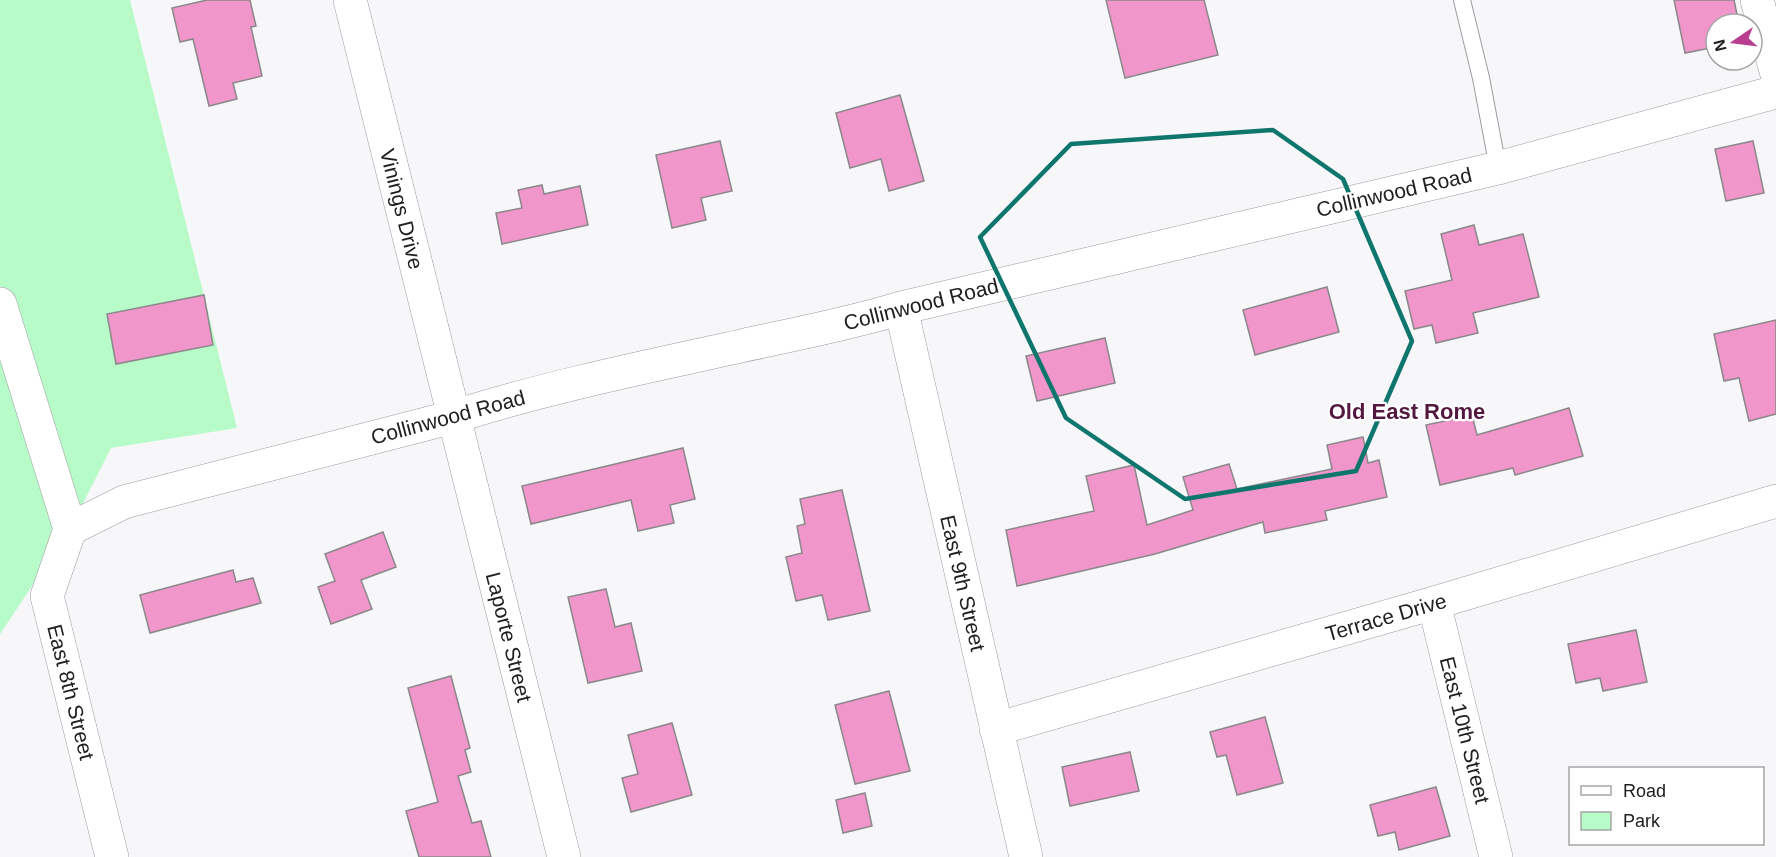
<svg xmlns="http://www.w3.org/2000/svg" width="1776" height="857" viewBox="0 0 1776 857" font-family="Helvetica,sans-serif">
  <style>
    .green { fill: #b7fbc8 }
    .building { fill: #f096cb; stroke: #8b888a; stroke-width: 1.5 }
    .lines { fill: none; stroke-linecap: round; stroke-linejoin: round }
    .lane-casing { stroke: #9d9da0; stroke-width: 18 }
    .street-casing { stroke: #9d9da0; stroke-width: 34 }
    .lane { stroke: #fff; stroke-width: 16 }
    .street { stroke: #fff; stroke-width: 33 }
    .marked { fill: none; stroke: #0f766e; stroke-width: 4.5; stroke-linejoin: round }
    .labels { text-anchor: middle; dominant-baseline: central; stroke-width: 4.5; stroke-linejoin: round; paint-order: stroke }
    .street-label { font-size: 21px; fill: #202021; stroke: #fff }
    .neighbourhood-label { font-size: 22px; font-weight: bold; fill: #53183f; stroke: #fff }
  </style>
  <rect width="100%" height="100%" fill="#f7f7fa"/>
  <path class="green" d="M 0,0 L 130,0 L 237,428 L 111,448 L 70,529 L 0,634 Z"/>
  <g class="building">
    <path d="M 207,0 L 250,0 L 256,26 L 251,27 L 262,76 L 233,83 L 237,99 L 209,106 L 193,39 L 180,42 L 172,8 Z"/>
    <path d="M 1106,0 L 1204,0 L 1218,55 L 1125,78 Z"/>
    <path d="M 1674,0 L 1734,0 L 1739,24 L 1716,24 L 1716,47 L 1685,53 Z"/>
    <path d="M 900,95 L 924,181 L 889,191 L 881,159 L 850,168 L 836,113 Z"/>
    <path d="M 720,141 L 732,191 L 701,198 L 706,220 L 672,228 L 656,155 Z"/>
    <path d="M 1753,141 L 1764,193 L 1726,201 L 1715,149 Z"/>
    <path d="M 542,185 L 544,194 L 580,186 L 588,225 L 502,244 L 496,213 L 522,208 L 518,190 Z"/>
    <path d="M 1474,225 L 1479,245 L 1523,234 L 1539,297 L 1473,313 L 1478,333 L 1436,343 L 1432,325 L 1414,329 L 1405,291 L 1452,280 L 1441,234 Z"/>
    <path d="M 1327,287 L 1339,332 L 1255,355 L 1243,310 Z"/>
    <path d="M 204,295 L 213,345 L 116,364 L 107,314 Z"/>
    <path d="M 1776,320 L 1776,414 L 1749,421 L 1739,378 L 1724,381 L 1714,334 Z"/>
    <path d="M 1105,338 L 1115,383 L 1037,401 L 1026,356 Z"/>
    <path d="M 1569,408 L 1583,456 L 1515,475 L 1513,468 L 1440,485 L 1426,425 L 1472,415 L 1477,435 Z"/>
    <path d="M 1363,437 L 1368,463 L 1379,460 L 1387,497 L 1325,511 L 1327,520 L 1265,533 L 1263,522 L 1155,554 L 1017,586 L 1006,530 L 1094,511 L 1086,476 L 1134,465 L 1147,525 L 1193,510 L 1183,477 L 1229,464 L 1237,489 L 1332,469 L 1327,445 Z"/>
    <path d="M 683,448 L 695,499 L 670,505 L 674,523 L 638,531 L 631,500 L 531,524 L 522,486 Z"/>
    <path d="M 842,490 L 870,611 L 828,620 L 822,595 L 796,601 L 786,557 L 802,553 L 797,526 L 805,524 L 800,499 Z"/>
    <path d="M 383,532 L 396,567 L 361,580 L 372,609 L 331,624 L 318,587 L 335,581 L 325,554 Z"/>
    <path d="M 233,570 L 236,582 L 253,578 L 261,603 L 150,633 L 140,595 Z"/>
    <path d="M 606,589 L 615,627 L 631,623 L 642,671 L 588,683 L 568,597 Z"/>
    <path d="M 1636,630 L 1647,682 L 1603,691 L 1600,678 L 1576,683 L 1568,644 Z"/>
    <path d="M 451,676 L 470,748 L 465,750 L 471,772 L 458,776 L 472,823 L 481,821 L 491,857 L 419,857 L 406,811 L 438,802 L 408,688 Z"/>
    <path d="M 889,691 L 910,771 L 855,784 L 835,705 Z"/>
    <path d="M 1265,717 L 1283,783 L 1237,795 L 1226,755 L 1217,757 L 1210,732 Z"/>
    <path d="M 672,723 L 692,795 L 631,812 L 622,778 L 638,774 L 628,735 Z"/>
    <path d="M 1130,752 L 1139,791 L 1070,806 L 1062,767 Z"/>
    <path d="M 1436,787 L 1450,836 L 1399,850 L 1395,832 L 1378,836 L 1370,805 Z"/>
    <path d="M 865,793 L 872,826 L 843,833 L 836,800 Z"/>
  </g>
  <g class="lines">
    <defs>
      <path id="lane" d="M 1462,0 L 1481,78 L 1498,168"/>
      <g id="street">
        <path d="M 350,0 L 564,857"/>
        <path d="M 1757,0 L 1776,71"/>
        <path d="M 0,304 L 70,529"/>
        <path d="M 901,308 L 1026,857"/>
        <path d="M 70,529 L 124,502 L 453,417 C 547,387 645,367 741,346 C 795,334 849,324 901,308 L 1498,168 L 1776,92"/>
        <path d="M 70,529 L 47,596 L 112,857"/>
        <path d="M 1434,603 L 1496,857"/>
        <path d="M 996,729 L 1434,603 L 1776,501"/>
      </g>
    </defs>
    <use href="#lane" class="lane-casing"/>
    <use href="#street" class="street-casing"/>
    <use href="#lane" class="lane"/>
    <use href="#street" class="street"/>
  </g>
  <path class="marked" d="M 1273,130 L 1343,179 L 1412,341 L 1356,471 L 1185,499 L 1066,418 L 980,237 L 1071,144 Z"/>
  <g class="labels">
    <g class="street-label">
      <text transform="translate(1394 192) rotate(-13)">Collinwood Road</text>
      <text transform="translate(402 209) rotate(76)">Vinings Drive</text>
      <text transform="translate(921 304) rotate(-14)">Collinwood Road</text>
      <text transform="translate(448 417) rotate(-15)">Collinwood Road</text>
      <text transform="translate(963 583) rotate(77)">East 9th Street</text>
      <text transform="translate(1386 617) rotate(-16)">Terrace Drive</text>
      <text transform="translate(509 637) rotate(76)">Laporte Street</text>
      <text transform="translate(71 692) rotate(76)">East 8th Street</text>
      <text transform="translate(1465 730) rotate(76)">East 10th Street</text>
    </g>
    <g class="neighbourhood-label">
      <text x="1407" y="411">Old East Rome</text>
    </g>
  </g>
  <rect x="1569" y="767" width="195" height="78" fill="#ffffff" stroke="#a6a6a6" stroke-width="1.5"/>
  <rect x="1581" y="786" width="30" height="9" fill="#ffffff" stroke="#a6a6a6" stroke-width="1.5"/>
  <text x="1623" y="797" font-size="18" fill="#202021">Road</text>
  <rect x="1581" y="812" width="30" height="18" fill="#b7fbc8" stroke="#a6a6a6" stroke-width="1.5"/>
  <text x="1623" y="827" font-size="18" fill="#202021">Park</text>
  <g transform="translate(1734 42) rotate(256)"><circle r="28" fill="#ffffff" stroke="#a6a6a6" stroke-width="1.5"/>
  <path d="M0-4.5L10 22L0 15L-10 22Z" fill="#b93e8f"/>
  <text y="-9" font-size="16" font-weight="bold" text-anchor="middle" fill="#202021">N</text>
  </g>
</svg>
